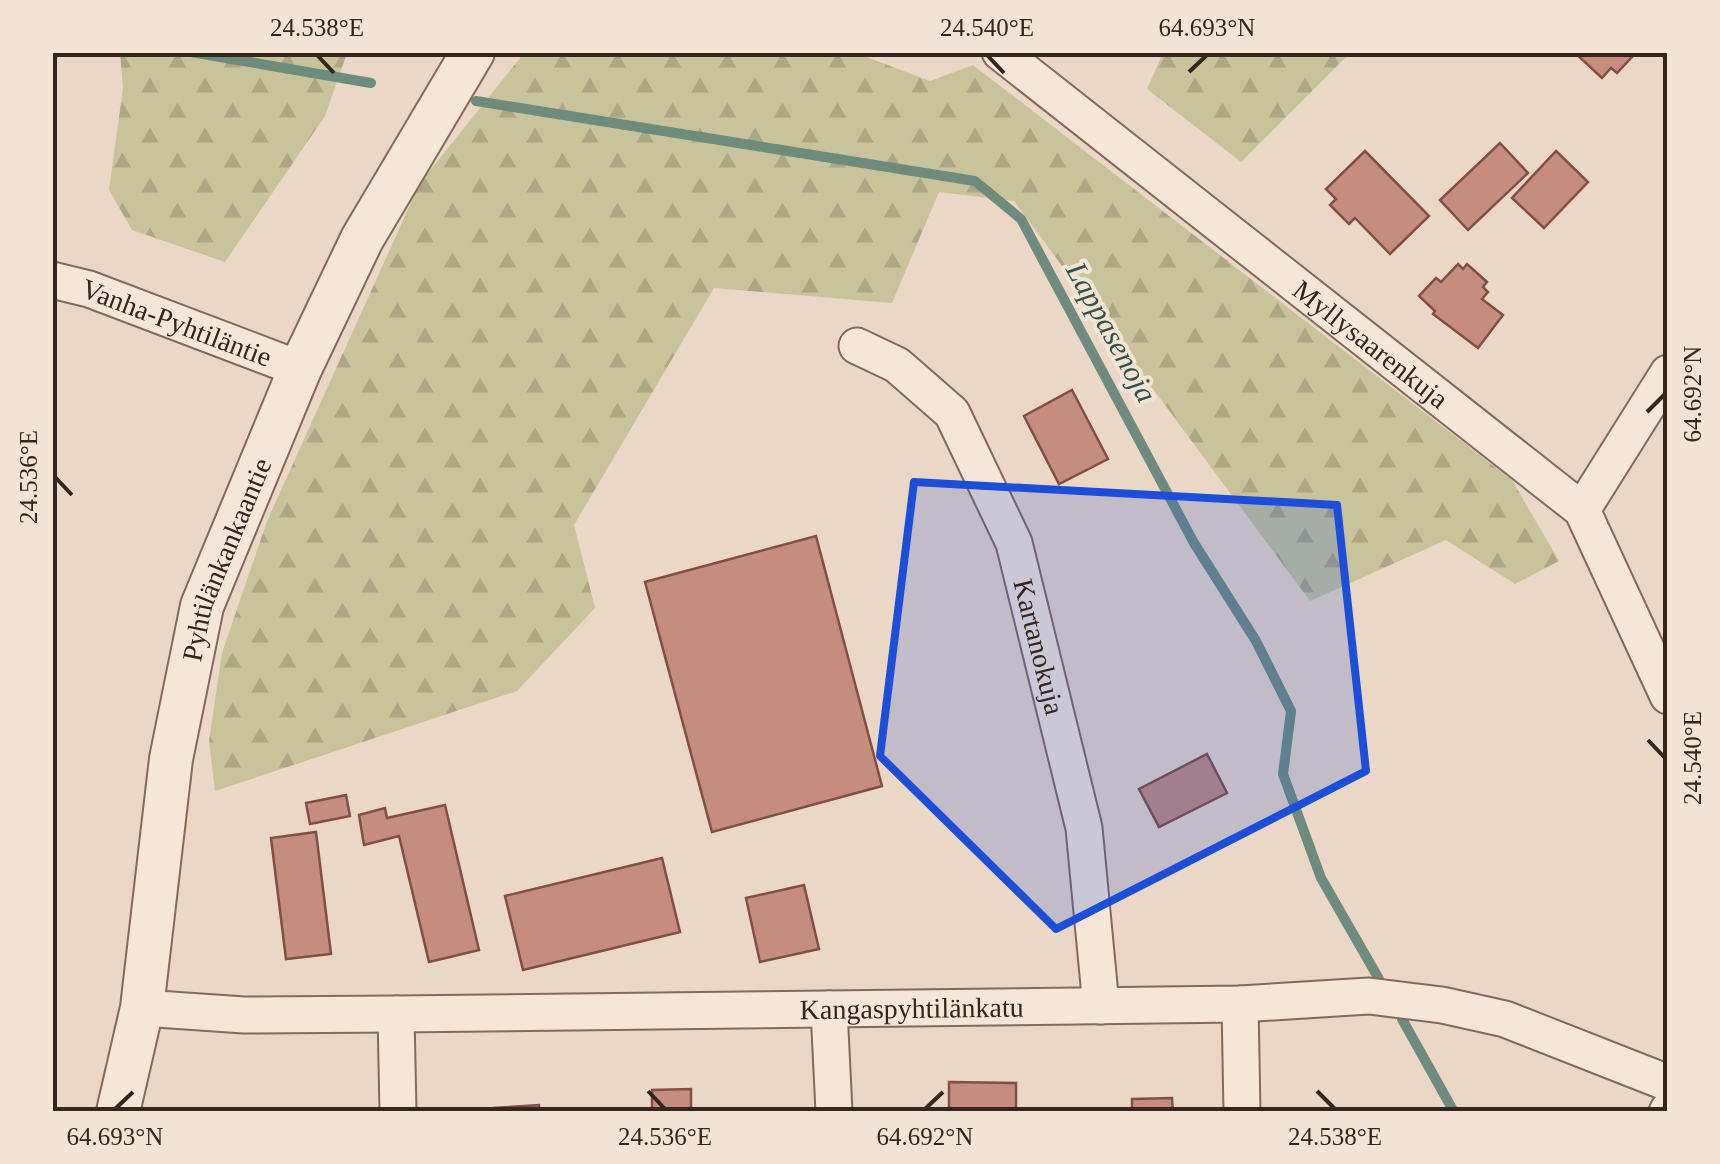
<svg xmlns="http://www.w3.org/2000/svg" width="1720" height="1164" viewBox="0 0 1720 1164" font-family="'Times New Roman',serif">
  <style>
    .forest { fill: url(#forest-firs) }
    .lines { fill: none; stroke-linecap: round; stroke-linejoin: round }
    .stream { stroke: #6e8c7e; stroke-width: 10 }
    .building { fill: #c68c7e; stroke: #824f44; stroke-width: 2.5 }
    .minor-casing { stroke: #84695c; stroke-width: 39 }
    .tertiary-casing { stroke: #84695c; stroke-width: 46 }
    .minor { stroke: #f6e6d8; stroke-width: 35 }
    .tertiary { stroke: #f6e6d8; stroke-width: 42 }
    .marked { fill: #1d4ed8; fill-opacity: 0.2; stroke: #1d4ed8; stroke-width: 8; stroke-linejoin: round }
    .ticks { fill: none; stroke: #36251f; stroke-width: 4 }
    .labels { text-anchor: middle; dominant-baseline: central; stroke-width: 8; stroke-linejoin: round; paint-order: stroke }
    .street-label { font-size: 28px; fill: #36251f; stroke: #f3e3d4 }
    .water-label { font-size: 30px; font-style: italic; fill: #30544a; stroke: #f3e3d4 }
    .neatline { fill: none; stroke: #36251f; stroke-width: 4 }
    .ticks-label { font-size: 25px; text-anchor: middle; fill: #36251f }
  </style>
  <defs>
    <pattern id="forest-firs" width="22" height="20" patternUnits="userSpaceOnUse" patternTransform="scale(2.5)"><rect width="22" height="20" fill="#c8c39a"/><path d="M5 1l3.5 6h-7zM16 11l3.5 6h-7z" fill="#aca784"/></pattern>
  </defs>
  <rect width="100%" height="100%" fill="#ebd7c5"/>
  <g class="forest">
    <path d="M 120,53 L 347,53 L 325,116 L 225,262 L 132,230 L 109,190 L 123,88 Z"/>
    <path d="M 524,53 L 856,53 L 930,81 L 973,65 L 1512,480 L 1559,561 L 1515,584 L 1446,540 L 1310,601 L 1014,201 L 939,192 L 892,303 L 714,288 L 574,525 L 595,608 L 517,691 L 215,791 L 209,741 L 222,653 L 267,521 L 420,183 Z"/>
    <path d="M 1163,53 L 1163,52 L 1350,53 L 1241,162 L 1147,89 Z"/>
  </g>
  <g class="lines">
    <g class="stream">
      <path d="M 191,52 L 371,83"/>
      <path d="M 476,101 L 975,181 L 1021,219 L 1194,543 L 1256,641 L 1291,711 L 1283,774 L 1321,878 L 1379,979"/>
      <path d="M 1402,1019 L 1454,1112"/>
    </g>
  </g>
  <g class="building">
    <path d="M 1574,52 L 1628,52 L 1632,57 L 1617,73 L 1611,68 L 1602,78 Z"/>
    <path d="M 1500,143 L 1528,173 L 1468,230 L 1440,200 Z"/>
    <path d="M 1365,151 L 1429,216 L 1390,254 L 1355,218 L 1349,224 L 1330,205 L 1336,199 L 1326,189 Z"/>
    <path d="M 1556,151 L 1588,182 L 1544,228 L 1512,198 Z"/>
    <path d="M 1458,264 L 1463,269 L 1467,264 L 1487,282 L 1483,287 L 1488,292 L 1482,299 L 1503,315 L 1478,348 L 1433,314 L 1435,311 L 1419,296 L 1436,278 L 1441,282 Z"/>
    <path d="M 1072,390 L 1108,459 L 1059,484 L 1024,416 Z"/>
    <path d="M 816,536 L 882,786 L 712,832 L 645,582 Z"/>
    <path d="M 1207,754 L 1227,793 L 1159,827 L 1139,789 Z"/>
    <path d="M 346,795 L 350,816 L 310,824 L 306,803 Z"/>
    <path d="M 445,805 L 479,950 L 429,962 L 399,836 L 364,845 L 359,815 L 385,808 L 387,818 Z"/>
    <path d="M 316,832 L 331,954 L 286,959 L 271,838 Z"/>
    <path d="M 662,858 L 680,932 L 523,970 L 505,896 Z"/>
    <path d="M 804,885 L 819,949 L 760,962 L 746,898 Z"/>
    <path d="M 949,1082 L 1016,1083 L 1016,1112 L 949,1112 Z"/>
    <path d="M 691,1089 L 691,1112 L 652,1112 L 652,1090 Z"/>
    <path d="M 1172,1098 L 1173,1112 L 1132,1112 L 1132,1099 Z"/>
    <path d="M 539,1105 L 539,1112 L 494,1112 L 494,1108 Z"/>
    <rect x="238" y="1109" width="71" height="3"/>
  </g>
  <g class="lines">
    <defs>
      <g id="minor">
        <path id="s1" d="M 1000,52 L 1582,510 L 1668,696"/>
        <path id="s2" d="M 52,280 L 89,289 L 300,369"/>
        <path id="s3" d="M 857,346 L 897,365 L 952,413 L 1014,543 L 1084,828 L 1101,1006"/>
        <path d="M 1582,510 L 1668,373"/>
        <path d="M 1240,1004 L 1242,1112"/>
        <path id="s4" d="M 142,1008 L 244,1015 L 396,1014 L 1240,1004 L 1369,996 L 1442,1005 L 1505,1019 L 1668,1083"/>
        <path d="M 829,1009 L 834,1112"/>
        <path d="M 396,1014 L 398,1112"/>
        <path d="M 1667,1112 L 1668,1110"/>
      </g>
      <g id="tertiary">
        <path id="s5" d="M 118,1112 L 142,1008 L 171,759 L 202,606 L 300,369 L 362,239 L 473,52"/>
      </g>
    </defs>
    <use href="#minor" class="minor-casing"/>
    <use href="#tertiary" class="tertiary-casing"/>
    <use href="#minor" class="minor"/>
    <use href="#tertiary" class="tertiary"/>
  </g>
  <path class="marked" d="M 914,482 L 1337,505 L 1366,771 L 1056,929 L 880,756 Z"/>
  <path class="ticks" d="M 317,55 L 334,73M 987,55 L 1004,73M 1189,72 L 1207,55M 1647,412 L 1665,394M 55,477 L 72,495M 1648,740 L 1665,758M 648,1091 L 665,1109M 1317,1091 L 1335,1109M 115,1109 L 133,1092M 925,1109 L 943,1092"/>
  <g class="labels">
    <g class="street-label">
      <text stroke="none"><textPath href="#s2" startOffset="132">Vanha-Pyhtiläntie</textPath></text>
      <text stroke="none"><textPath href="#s1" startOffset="472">Myllysaarenkuja</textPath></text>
      <text stroke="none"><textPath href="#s5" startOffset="565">Pyhtilänkankaantie</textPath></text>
      <text stroke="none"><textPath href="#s3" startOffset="368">Kartanokuja</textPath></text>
      <text stroke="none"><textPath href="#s4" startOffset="770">Kangaspyhtilänkatu</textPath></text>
    </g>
    <g class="water-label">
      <text transform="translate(1112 332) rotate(61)">Lappasenoja</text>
    </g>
  </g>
  <rect width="1720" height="1164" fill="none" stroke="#f3e3d4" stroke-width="110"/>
  <rect x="55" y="55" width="1610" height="1054" class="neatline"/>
  <g class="ticks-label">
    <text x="317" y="36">24.538°E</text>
    <text x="987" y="36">24.540°E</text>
    <text x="1207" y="36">64.693°N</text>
    <text transform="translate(1692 394) rotate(-90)" y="9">64.692°N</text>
    <text transform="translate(28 477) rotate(-90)" y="9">24.536°E</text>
    <text transform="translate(1692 758) rotate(-90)" y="9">24.540°E</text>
    <text x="115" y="1145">64.693°N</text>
    <text x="665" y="1145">24.536°E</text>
    <text x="925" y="1145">64.692°N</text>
    <text x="1335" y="1145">24.538°E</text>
  </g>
</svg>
